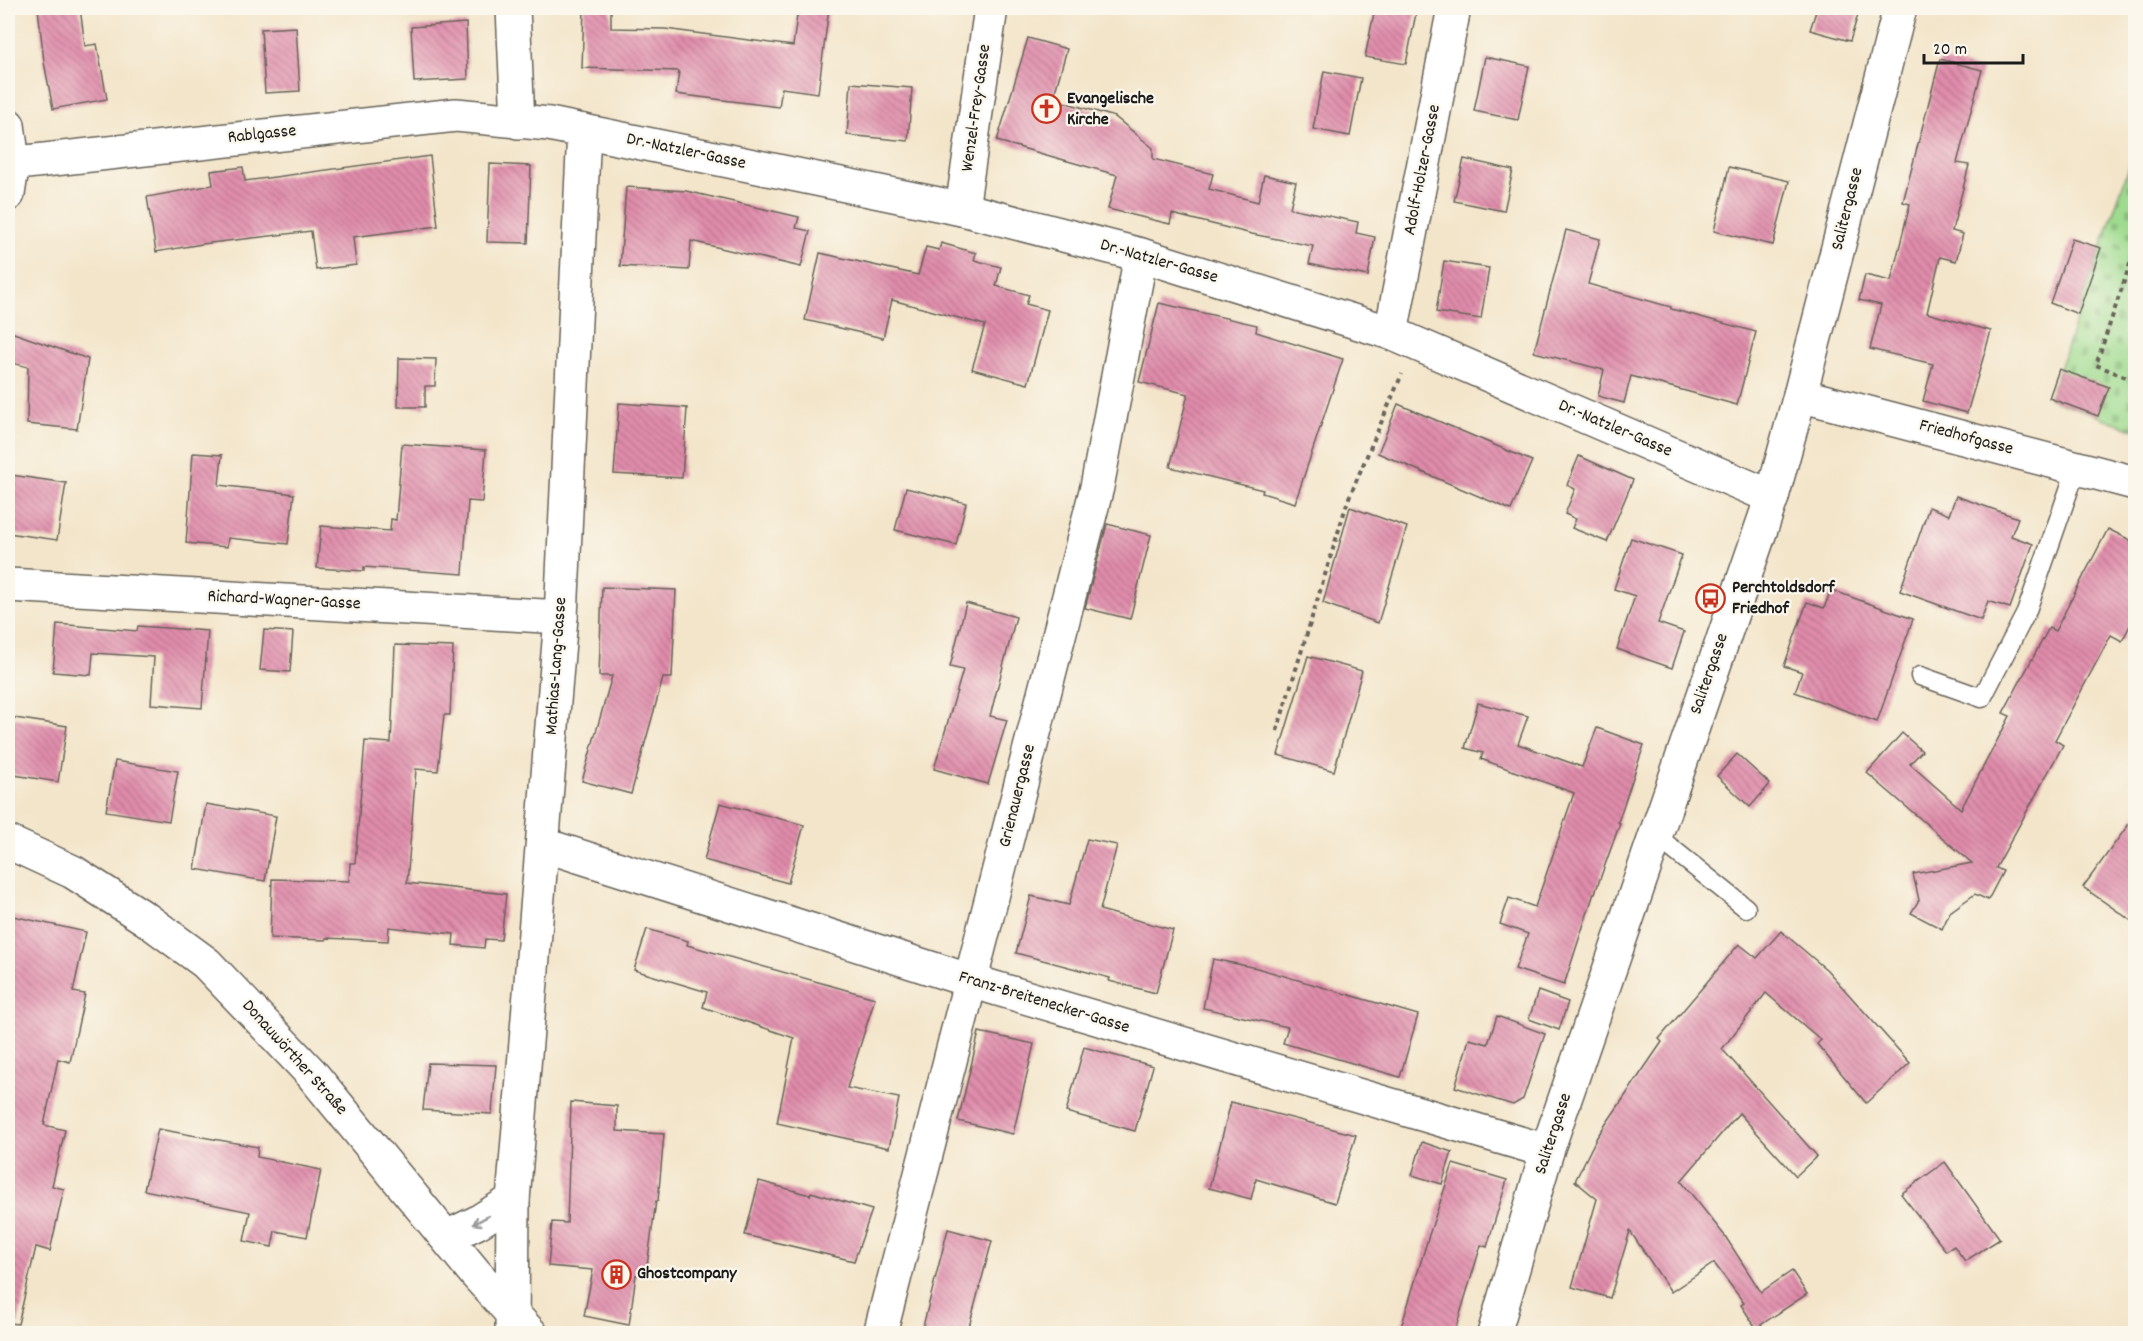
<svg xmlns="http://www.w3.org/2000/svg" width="2143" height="1341" viewBox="0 0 2143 1341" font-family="Dekko,sans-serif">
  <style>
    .cemetery { fill: url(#cemetery-stones); stroke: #5e7c56; stroke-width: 1.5 }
    .building { fill: url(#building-back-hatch) }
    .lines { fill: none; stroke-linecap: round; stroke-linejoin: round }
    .lane-casing { stroke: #676259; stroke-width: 21 }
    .street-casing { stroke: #676259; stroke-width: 36 }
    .primary-casing { stroke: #676259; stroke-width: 36 }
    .path { stroke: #676259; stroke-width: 4; stroke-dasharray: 4.5 4.5; stroke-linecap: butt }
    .lane { stroke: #fff; stroke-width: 18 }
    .street { stroke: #fff; stroke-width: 33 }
    .primary { stroke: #fff; stroke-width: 33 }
    .oneway { stroke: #999 }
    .labels { text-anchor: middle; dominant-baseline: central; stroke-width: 4.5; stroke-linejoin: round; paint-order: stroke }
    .poi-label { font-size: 18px; font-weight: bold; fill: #1c1c1c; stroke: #fbf7ec; text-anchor: start }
    .street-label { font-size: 18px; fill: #1c1c1c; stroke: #fbf7ec }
  </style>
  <defs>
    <pattern id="cemetery-stones" width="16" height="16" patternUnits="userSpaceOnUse" patternTransform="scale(1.5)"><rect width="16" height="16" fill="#9fdb8f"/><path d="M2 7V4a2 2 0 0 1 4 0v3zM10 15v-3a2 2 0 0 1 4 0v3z" fill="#88bb7b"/></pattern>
    <pattern id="building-back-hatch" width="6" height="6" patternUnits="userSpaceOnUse" patternTransform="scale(1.5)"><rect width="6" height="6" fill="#e08cab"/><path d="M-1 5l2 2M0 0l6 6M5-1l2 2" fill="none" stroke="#b5728a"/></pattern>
  </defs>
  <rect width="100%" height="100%" fill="#fbf7ec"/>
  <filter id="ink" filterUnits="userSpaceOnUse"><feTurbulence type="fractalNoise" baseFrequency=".0167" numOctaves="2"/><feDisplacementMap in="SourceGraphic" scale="12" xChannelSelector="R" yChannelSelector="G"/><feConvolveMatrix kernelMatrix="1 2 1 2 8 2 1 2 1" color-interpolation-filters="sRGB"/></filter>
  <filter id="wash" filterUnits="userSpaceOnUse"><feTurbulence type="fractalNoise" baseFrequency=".008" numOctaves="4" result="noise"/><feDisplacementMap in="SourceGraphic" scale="24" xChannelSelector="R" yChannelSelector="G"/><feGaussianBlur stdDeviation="1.35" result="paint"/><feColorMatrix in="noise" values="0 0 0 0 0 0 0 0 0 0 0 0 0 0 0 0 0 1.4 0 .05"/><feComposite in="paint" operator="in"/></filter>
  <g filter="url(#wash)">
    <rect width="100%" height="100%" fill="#f3e5ca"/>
    <path class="cemetery" d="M 2135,150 L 2135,430 L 2049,398 Z"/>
    <g id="blocks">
      <g class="building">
        <path d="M 38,8 L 80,8 L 85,46 L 97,44 L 107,99 L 53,109 L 44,62 Z"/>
        <path d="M 584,8 L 611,8 L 611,28 L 665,29 L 793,46 L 798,8 L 829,8 L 818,93 L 782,88 L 779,107 L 676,94 L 679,71 L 582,68 Z"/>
        <path d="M 1375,8 L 1417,8 L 1406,64 L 1365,57 Z"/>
        <path d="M 1817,8 L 1860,8 L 1850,41 L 1810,30 Z"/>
        <path d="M 466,23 L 468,79 L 414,82 L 411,27 Z"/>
        <path d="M 296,27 L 300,91 L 265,93 L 261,29 Z"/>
        <path d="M 1028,38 L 1067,49 L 1053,99 L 1115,117 L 1153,148 L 1153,159 L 1213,174 L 1209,189 L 1258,202 L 1264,175 L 1296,182 L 1290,208 L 1358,222 L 1356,233 L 1375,237 L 1368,276 L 1309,264 L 1313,246 L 1252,234 L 1172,214 L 1170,224 L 1108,209 L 1117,175 L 997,141 Z"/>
        <path d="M 1485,57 L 1529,66 L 1518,120 L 1474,111 Z"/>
        <path d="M 1940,59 L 1982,70 L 1957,163 L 1969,165 L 1952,231 L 1963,234 L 1956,261 L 1940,257 L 1927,313 L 1991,331 L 1967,413 L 1923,401 L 1933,364 L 1870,349 L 1881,305 L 1859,300 L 1865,275 L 1891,281 L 1910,204 L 1903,202 Z"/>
        <path d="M 1324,71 L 1361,78 L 1350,136 L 1313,129 Z"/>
        <path d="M 851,83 L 912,88 L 908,141 L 847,135 Z"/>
        <path d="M 430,156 L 438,226 L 353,237 L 356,265 L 316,270 L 311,231 L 202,244 L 156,252 L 147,197 L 213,185 L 211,171 L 243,167 L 245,181 Z"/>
        <path d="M 1464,159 L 1513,170 L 1504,211 L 1454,201 Z"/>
        <path d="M 490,164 L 531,166 L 528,243 L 487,242 Z"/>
        <path d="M 1729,167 L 1789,181 L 1773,245 L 1714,231 Z"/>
        <path d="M 626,187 L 686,191 L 799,217 L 796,228 L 810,231 L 801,267 L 691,241 L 689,270 L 620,266 Z"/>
        <path d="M 1566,230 L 1600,239 L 1588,284 L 1671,307 L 1671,309 L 1756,332 L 1737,405 L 1631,376 L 1624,403 L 1598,396 L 1604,370 L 1534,352 Z"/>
        <path d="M 2072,239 L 2101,248 L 2078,314 L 2050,303 Z"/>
        <path d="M 941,243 L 976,253 L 974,260 L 1001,267 L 996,286 L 1029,295 L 1026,304 L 1048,310 L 1028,384 L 972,369 L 985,325 L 892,300 L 883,338 L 805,320 L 820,253 L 918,275 L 926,247 L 939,250 Z"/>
        <path d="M 1444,261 L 1489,268 L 1481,319 L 1436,312 Z"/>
        <path d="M 1159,303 L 1257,325 L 1256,332 L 1343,359 L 1295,503 L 1262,493 L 1263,490 L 1170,467 L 1188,394 L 1139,382 Z"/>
        <path d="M 8,331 L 88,359 L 77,429 L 27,424 L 28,367 L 8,362 Z"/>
        <path d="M 399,358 L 436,359 L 435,386 L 425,386 L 425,407 L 398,407 Z"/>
        <path d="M 2059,369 L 2109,387 L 2098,416 L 2049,398 Z"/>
        <path d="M 619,403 L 687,408 L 682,478 L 614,474 Z"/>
        <path d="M 1398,404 L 1532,461 L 1511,510 L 1378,453 Z"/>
        <path d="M 402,444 L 486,450 L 482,502 L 468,501 L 463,574 L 364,567 L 364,571 L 317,568 L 321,526 L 390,531 L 391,519 L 396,520 Z"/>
        <path d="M 193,453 L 222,455 L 219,485 L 294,494 L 288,544 L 228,538 L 227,547 L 186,543 Z"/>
        <path d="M 1579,456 L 1633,480 L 1607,542 L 1572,528 L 1576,519 L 1565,514 L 1575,489 L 1567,485 Z"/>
        <path d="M 11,475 L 66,483 L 57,540 L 8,533 L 8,500 Z"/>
        <path d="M 906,488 L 966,503 L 956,545 L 895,530 Z"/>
        <path d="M 1956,496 L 2018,518 L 2011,536 L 2033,544 L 2010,608 L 1988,601 L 1981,620 L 1900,591 L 1929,507 L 1949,515 Z"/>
        <path d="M 1350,507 L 1407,527 L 1378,623 L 1323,603 Z"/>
        <path d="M 1107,524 L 1151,535 L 1130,619 L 1085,608 Z"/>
        <path d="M 2108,529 L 2136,543 L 2136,614 L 2122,641 L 2111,635 L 2055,740 L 2063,745 L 1996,868 L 2003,871 L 1988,900 L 1975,894 L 1950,912 L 1942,929 L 1911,913 L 1919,900 L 1913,874 L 1972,863 L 1867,773 L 1902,733 L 1922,751 L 1910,764 L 1961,809 L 2010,716 L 2003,713 L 2049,628 L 2055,631 Z"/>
        <path d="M 1631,538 L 1682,555 L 1658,623 L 1684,632 L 1672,668 L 1617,649 L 1635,596 L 1614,589 Z"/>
        <path d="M 602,587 L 676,590 L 672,678 L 663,678 L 631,794 L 582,781 L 612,676 L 599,676 Z"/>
        <path d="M 1831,590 L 1913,619 L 1877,722 L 1795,692 L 1802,672 L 1784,666 L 1807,602 L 1824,608 Z"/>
        <path d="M 966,603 L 1016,617 L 990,716 L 1007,720 L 988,784 L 934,769 L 963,670 L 950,667 Z"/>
        <path d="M 57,624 L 137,631 L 138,626 L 208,631 L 202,708 L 151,704 L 154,657 L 93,653 L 91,675 L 53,672 Z"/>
        <path d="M 264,630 L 293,632 L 290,672 L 260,670 Z"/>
        <path d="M 395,645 L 453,647 L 450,715 L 444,715 L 438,771 L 416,769 L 407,883 L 506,894 L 501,940 L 485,939 L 484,948 L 453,945 L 454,934 L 389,927 L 388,941 L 326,938 L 326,940 L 270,938 L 272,879 L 349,881 L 350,863 L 355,863 L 365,741 L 391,743 Z"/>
        <path d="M 1308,656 L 1362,671 L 1334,771 L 1278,755 Z"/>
        <path d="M 1478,703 L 1528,716 L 1518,744 L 1582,767 L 1597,728 L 1644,745 L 1618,822 L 1620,823 L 1595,893 L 1594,893 L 1564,985 L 1515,969 L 1528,934 L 1500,924 L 1509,898 L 1535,907 L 1574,793 L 1481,759 L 1483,753 L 1465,748 Z"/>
        <path d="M 8,717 L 67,726 L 58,782 L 8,774 Z"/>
        <path d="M 1737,754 L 1770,784 L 1750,807 L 1717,776 Z"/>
        <path d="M 115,761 L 178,771 L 169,821 L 106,811 Z"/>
        <path d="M 720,803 L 804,825 L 788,883 L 704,860 Z"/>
        <path d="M 206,804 L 276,816 L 265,881 L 195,869 Z"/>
        <path d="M 2136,814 L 2136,924 L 2083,887 Z"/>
        <path d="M 1087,839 L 1117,845 L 1100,910 L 1173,930 L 1156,993 L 1109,981 L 1110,978 L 1016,953 L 1031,896 L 1069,905 Z"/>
        <path d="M 8,915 L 86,932 L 73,992 L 85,994 L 70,1062 L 58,1059 L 44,1125 L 65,1130 L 52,1186 L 64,1189 L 50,1251 L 36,1247 L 18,1324 L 8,1323 Z"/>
        <path d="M 647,929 L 688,941 L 687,945 L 875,998 L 847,1088 L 899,1098 L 889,1148 L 777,1123 L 794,1038 L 703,1007 L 707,992 L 634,970 Z"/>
        <path d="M 1781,931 L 1827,970 L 1910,1063 L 1866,1103 L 1817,1044 L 1821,1040 L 1766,993 L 1722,1049 L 1817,1156 L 1796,1176 L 1739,1113 L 1681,1181 L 1725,1236 L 1761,1292 L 1792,1271 L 1807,1294 L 1756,1328 L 1741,1305 L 1744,1303 L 1714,1263 L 1671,1292 L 1630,1231 L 1610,1298 L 1572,1287 L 1597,1199 L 1575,1181 L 1597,1137 L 1662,1042 L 1659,1039 L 1739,944 L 1757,958 Z"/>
        <path d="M 1213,959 L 1257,968 L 1418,1015 L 1400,1077 L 1283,1043 L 1288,1027 L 1203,1008 Z"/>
        <path d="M 1538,991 L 1568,1002 L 1559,1030 L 1529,1019 Z"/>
        <path d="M 1497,1016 L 1545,1034 L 1523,1099 L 1513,1105 L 1455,1087 L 1469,1039 L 1488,1044 Z"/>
        <path d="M 979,1032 L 1034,1044 L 1013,1134 L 958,1121 Z"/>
        <path d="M 1084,1047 L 1153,1066 L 1135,1131 L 1066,1112 Z"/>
        <path d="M 428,1063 L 496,1065 L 492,1114 L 423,1110 Z"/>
        <path d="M 571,1102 L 617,1106 L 617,1131 L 664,1134 L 658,1201 L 656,1201 L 646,1273 L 636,1275 L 629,1325 L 584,1316 L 593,1270 L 548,1266 L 552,1222 L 567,1223 Z"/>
        <path d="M 1231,1102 L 1356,1135 L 1335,1203 L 1256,1179 L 1251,1199 L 1209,1188 Z"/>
        <path d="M 158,1129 L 258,1147 L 257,1157 L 321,1170 L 307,1237 L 275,1231 L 272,1247 L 244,1241 L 250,1212 L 144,1190 Z"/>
        <path d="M 1422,1142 L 1452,1152 L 1442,1184 L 1412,1175 Z"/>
        <path d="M 1945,1162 L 2000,1239 L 1965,1261 L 1954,1246 L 1946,1251 L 1901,1194 Z"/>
        <path d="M 1453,1164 L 1507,1180 L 1487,1247 L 1481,1245 L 1454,1334 L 1399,1334 L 1429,1235 Z"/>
        <path d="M 759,1181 L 810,1195 L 811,1192 L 872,1210 L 854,1261 L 745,1235 Z"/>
        <path d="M 948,1229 L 992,1241 L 967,1334 L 921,1334 Z"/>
      </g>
    </g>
  </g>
  <g filter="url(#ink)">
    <use href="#blocks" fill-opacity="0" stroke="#676259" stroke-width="1.5"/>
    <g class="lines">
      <defs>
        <g id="lane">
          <path d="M 1920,676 L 1982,698 L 2026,613 L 2077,467"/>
          <path d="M 1655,835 L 1746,908"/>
        </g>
        <g id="street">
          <path d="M 513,8 L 518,122"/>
          <path d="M 8,125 L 13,162 L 8,194"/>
          <path d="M 8,164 L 456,115 L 549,124 L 962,209 L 1141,255 L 1391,333 L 1772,497"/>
          <path d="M 962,209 L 991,8"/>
          <path d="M 1391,333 L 1454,8"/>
          <path d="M 1800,395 L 2131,482 L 2136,481"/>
          <path d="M 8,585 L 561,617"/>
          <path d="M 544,845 L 971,981 L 1547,1151"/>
          <path d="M 447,1237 L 478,1222 L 513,1200"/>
          <path d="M 512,1334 L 513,1200 L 561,617 L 584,131"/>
          <path d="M 880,1334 L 1097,487 L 1141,255"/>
          <path d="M 1494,1334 L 1547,1151 L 1772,497 L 1800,395 L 1900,8"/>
        </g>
        <path id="primary" d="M 8,842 L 73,872 L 146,919 L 206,963 L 311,1073 L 476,1274 L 531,1334"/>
      </defs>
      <use href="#lane" class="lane-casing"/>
      <use href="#street" class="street-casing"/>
      <use href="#primary" class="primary-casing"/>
      <g class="path">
        <path d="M 2136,246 L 2096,365 L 2136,381"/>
        <path d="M 1277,731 L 1348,500 L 1402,374"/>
      </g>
      <use href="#lane" class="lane"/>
      <use href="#street" class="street"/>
      <use href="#primary" class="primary"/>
    </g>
    <defs><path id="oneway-shaft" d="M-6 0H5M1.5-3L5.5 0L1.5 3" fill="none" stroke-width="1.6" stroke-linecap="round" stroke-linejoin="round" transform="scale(1.5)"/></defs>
    <use class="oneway" href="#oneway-shaft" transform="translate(481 1220) rotate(151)"/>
  </g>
  <defs>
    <symbol id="church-ring" viewBox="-11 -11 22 22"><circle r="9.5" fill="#fbf7ec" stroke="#c8321e" stroke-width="1.5"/><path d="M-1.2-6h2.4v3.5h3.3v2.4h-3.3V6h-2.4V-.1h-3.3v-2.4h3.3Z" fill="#c8321e"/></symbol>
    <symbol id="bus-ring" viewBox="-11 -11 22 22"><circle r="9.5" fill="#fbf7ec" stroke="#c8321e" stroke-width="1.5"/><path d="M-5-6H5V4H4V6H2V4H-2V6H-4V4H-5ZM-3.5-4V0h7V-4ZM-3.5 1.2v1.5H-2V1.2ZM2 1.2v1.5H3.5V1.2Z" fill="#c8321e"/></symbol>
    <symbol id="building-ring" viewBox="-11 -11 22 22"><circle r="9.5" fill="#fbf7ec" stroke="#c8321e" stroke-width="1.5"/><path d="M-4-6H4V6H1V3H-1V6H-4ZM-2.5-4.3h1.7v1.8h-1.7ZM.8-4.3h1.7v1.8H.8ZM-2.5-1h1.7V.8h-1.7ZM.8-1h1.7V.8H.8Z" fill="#c8321e"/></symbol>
  </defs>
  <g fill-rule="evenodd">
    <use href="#church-ring" x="1030" y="92" width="33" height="33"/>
    <use href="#bus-ring" x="1694" y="582" width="33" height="33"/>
    <use href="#building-ring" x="600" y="1258" width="33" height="33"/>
  </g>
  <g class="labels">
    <g class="poi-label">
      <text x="1067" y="99">Evangelische<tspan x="1067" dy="21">Kirche</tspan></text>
      <text x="1732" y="588">Perchtoldsdorf<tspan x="1732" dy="21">Friedhof</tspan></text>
      <text x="637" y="1274">Ghostcompany</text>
    </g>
    <g class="street-label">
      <text transform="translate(977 108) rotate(-82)">Wenzel-Frey-Gasse</text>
      <text transform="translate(262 135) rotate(-6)">Rablgasse</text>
      <text transform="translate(686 152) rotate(12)">Dr.-Natzler-Gasse</text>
      <text transform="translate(1423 170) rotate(-79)">Adolf-Holzer-Gasse</text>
      <text transform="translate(1848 209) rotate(-76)">Salitergasse</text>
      <text transform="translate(1159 262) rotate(16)">Dr.-Natzler-Gasse</text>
      <text transform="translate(1615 429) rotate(23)">Dr.-Natzler-Gasse</text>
      <text transform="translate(1966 438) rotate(15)">Friedhofgasse</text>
      <text transform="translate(284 601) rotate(3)">Richard-Wagner-Gasse</text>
      <text transform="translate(557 666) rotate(-86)">Mathias-Lang-Gasse</text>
      <text transform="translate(1710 674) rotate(-71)">Salitergasse</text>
      <text transform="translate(1018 796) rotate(-76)">Grienauergasse</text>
      <text transform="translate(1044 1003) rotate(17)">Franz-Breitenecker-Gasse</text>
      <text transform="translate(294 1058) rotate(48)">Donauwörther Straße</text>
      <text transform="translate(1554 1134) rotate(-72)">Salitergasse</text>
    </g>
  </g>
  <rect width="2143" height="1341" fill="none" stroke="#fbf7ec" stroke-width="30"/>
  <path d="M1924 54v9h99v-9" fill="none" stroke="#1c1c1c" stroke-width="3"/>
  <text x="1933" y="54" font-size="18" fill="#1c1c1c" stroke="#fbf7ec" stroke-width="4.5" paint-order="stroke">20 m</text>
</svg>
